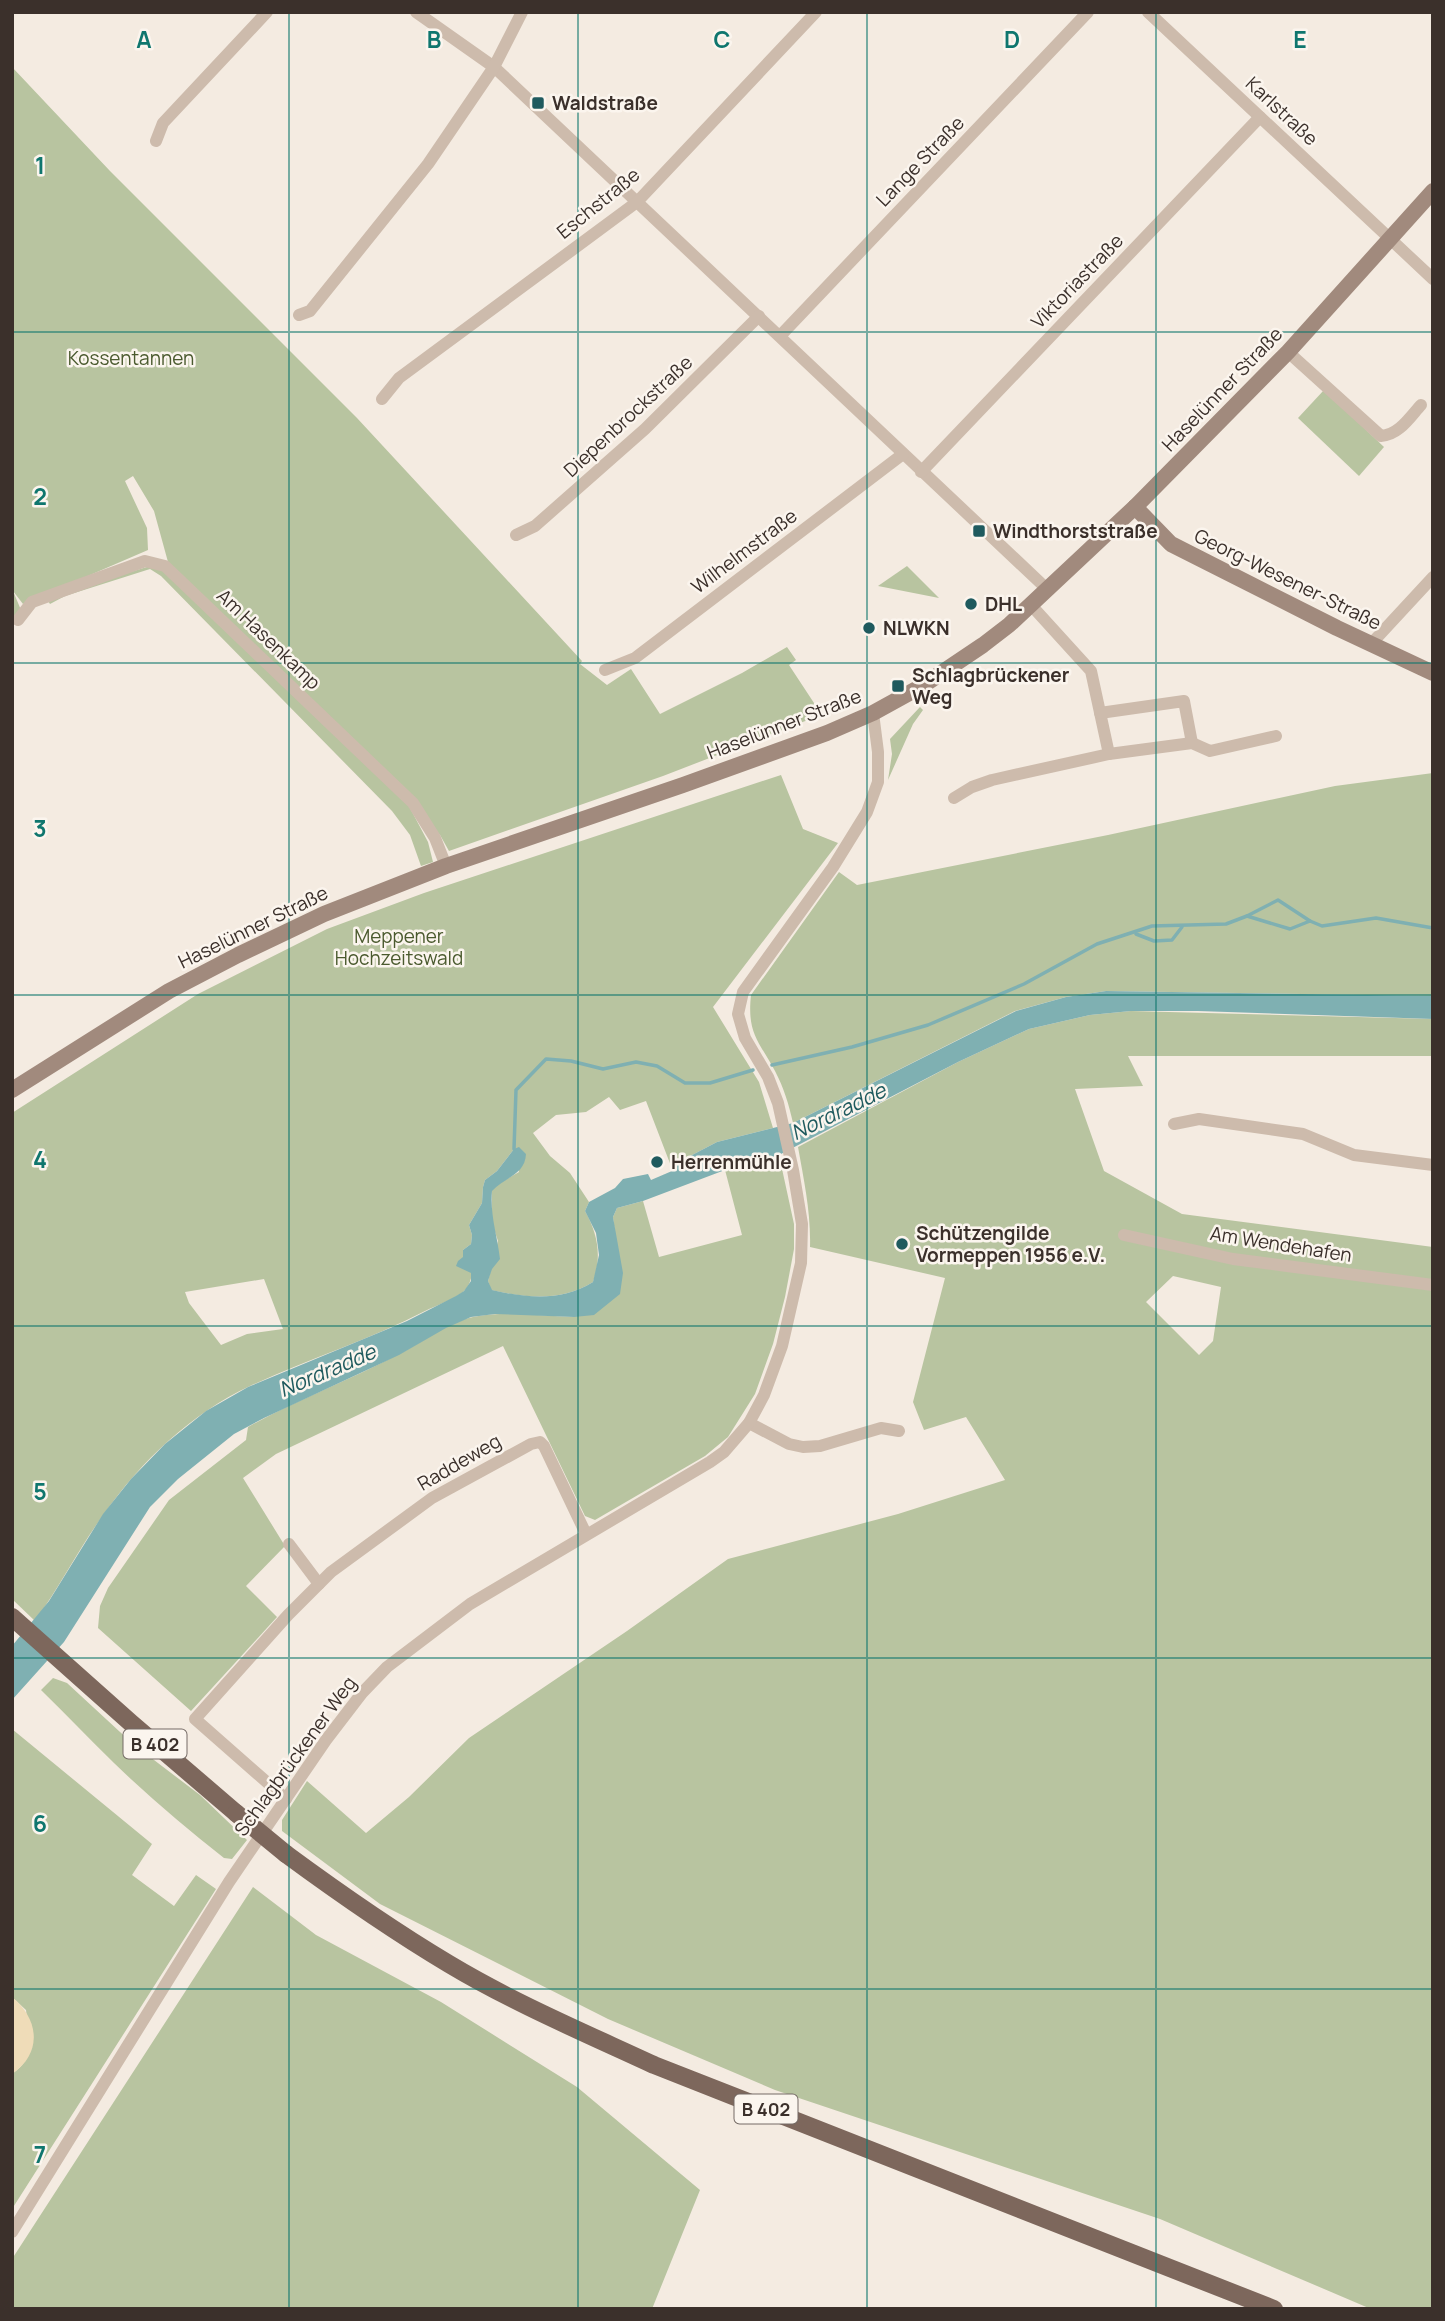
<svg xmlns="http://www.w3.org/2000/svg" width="1445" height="2321" viewBox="0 0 1445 2321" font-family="Manrope,sans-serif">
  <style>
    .green { fill: #b8c4a0; fill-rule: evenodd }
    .sand { fill: #efdcb8 }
    .water { fill: #7fb0b2 }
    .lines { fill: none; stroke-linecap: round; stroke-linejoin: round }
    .stream { stroke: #7fb0b2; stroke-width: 3.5 }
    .street { stroke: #cdbbac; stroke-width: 12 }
    .secondary { stroke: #a18a7d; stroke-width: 16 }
    .primary { stroke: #7d675c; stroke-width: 18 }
    .primary-bridge { stroke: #7d675c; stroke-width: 18 }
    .grid { fill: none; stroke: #0f766e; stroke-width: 2; stroke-opacity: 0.55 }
    .poi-dot { fill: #1f5a5e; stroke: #fbf5ee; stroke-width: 2.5 }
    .labels { text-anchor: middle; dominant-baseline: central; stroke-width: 5; stroke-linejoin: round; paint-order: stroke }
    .shield { fill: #fbf5ee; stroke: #756b66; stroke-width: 2 }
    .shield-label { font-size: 18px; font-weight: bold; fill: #3b302b }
    .poi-label { font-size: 19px; font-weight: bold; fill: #3b302b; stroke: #fbf5ee; text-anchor: start }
    .street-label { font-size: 19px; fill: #3b302b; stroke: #fbf5ee }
    .park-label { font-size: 19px; fill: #4a5a2e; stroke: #fbf5ee }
    .water-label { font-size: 21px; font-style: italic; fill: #1f5a5e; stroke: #fbf5ee }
    .grid-label { font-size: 23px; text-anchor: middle; font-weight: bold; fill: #0f766e; stroke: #fbf5ee; stroke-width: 5; stroke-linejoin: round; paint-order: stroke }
  </style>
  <rect width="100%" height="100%" fill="#f4ebe1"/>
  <g class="green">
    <path d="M 12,67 L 110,171 L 357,418 L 582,661 L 580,664 L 607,685 L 631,669 L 660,714 L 742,673 L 787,647 L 796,660 L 789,665 L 814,703 L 813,718 L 663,776 L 449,851 L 440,835 L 168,562 L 154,511 L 133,476 L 125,481 L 147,528 L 148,550 L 23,604 L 13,591 L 21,610 L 12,624 Z"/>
    <path d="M 1324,390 L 1384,447 L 1359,476 L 1298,418 Z"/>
    <path d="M 150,566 L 163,571 L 409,806 L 428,842 L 433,862 L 421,866 L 410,835 L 392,811 L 161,576 L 150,569 L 65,596 L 50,604 L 46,598 Z"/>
    <path d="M 907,566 L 939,598 L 878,586 Z"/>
    <path d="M 920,707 L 923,710 L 913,724 L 888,780 L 892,754 L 890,739 Z"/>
    <path d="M 1433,773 L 1433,996 L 1106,991 L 1066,997 L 1015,1011 L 793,1123 C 789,1105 784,1088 775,1071 C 758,1040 747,1033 751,995 L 839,872 L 857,885 L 1108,835 L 1335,786 Z"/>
    <path d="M 781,775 L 803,829 L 838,843 L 713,1007 L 759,1082 L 773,1128 L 717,1142 L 671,1166 L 646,1101 L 620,1110 L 609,1097 L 586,1112 L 556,1115 L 533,1133 L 550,1156 L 570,1173 L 589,1202 L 585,1211 C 598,1234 602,1257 593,1282 C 561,1302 527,1298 491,1290 L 488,1281 L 498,1241 L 492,1223 L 492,1190 L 498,1184 L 519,1172 L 514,1149 L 497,1171 L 485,1180 L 483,1187 L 482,1203 L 469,1225 L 472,1235 L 471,1244 L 463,1250 L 466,1269 L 472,1273 C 471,1280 469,1287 463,1292 C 453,1300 437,1305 425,1311 C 369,1340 308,1359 250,1386 C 192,1413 141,1461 104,1514 C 79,1548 60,1586 35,1621 L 12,1599 L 12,1113 L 198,994 L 327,929 L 424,893 ZM 264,1279 L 283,1329 L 247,1334 L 221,1345 L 189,1303 L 185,1292 Z"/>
    <path d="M 1131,1011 L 1433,1019 L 1433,1056 L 1128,1056 L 1143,1086 L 1075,1089 L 1104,1171 L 1182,1214 L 1433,1247 L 1433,2309 L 1371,2309 L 1160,2219 L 775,2090 L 608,2019 L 380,1904 L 282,1831 L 282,1820 L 307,1781 L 366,1833 L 409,1797 L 469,1738 L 627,1631 L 728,1559 L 898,1514 L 1005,1480 L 966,1417 L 924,1430 L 913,1402 L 945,1278 L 810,1247 C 811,1213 804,1181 798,1147 L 958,1062 L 1029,1029 L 1090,1015 ZM 1173,1276 L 1221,1287 L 1213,1341 L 1199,1355 L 1146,1302 Z"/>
    <path d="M 779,1155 L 794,1224 L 794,1249 L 785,1297 L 773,1344 L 755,1394 L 728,1437 L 705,1456 L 595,1520 L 585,1516 L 503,1346 L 276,1454 L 243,1478 L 285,1546 L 246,1586 L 277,1617 L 191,1711 L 98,1628 L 100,1606 L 108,1588 L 169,1500 L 246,1440 L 248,1427 C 296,1400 348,1381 397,1355 C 422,1343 446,1323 473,1317 C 505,1310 541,1316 574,1317 L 616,1242 L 613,1217 L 617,1208 L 643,1201 L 659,1257 L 742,1235 L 725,1170 Z"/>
    <path d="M 53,1678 L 67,1683 L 133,1744 L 200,1795 L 247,1840 L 232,1859 L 224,1858 C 186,1828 149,1797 114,1763 C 89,1739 66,1714 41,1690 Z"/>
    <path d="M 12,1729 L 152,1844 L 132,1875 L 174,1906 L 196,1875 L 216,1889 L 12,2209 L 12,2074 C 37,2057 29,2037 26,2010 L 12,1997 Z"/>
    <path d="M 253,1887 L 316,1935 L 441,2002 L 577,2087 L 700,2190 L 652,2309 L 12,2309 L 12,2259 Z"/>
  </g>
  <path class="sand" d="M 12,1997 C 39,2019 43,2053 12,2074 Z"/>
  <path class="water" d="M 1106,991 L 1433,996 L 1433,1019 L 1198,1011 L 1131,1011 L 1090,1015 L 1029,1029 L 958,1062 L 779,1155 L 725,1170 L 643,1201 L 617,1208 L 613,1217 L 623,1273 L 620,1294 L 594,1315 L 574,1317 L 495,1314 L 471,1317 L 446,1328 L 399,1355 L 264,1418 L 234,1434 L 178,1479 L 150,1507 L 64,1642 L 12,1700 L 12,1646 L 49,1601 L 103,1514 L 131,1479 L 165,1444 L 206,1411 L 248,1387 L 407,1321 L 456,1296 L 464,1291 L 471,1281 L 471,1273 L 456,1266 L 458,1261 L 463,1257 L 463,1250 L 471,1244 L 472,1235 L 469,1225 L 482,1203 L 483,1187 L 485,1180 L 497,1171 L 514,1149 L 519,1147 L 526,1154 C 525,1175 505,1177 492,1191 C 490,1216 497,1234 500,1259 L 492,1269 L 488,1281 L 492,1290 C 527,1298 561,1302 593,1282 L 599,1255 L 596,1233 L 585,1211 L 589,1202 L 615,1188 L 623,1179 L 648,1174 L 651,1180 L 672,1171 L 671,1166 L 717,1142 L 793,1123 L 1016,1011 L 1066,997 Z"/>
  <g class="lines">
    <g class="stream">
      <path d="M 1247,916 L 1278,900 L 1310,921"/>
      <path d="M 1136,934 L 1154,941 L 1172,940 L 1182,927"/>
      <path d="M 772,1065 L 852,1047 L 928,1025 L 1024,984 L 1097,944 L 1152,926 L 1226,924 L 1247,916 L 1290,929 L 1310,921 L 1322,926 L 1376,918 L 1433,928"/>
      <path d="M 514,1149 L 516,1090 L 546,1059 L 571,1061 L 603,1069 L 636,1062 L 657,1066 L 685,1083 L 710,1083 L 753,1070"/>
    </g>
    <g class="street">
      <path d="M 416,12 L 494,67 L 1048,590"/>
      <path d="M 1148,12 L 1433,279"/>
      <path d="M 156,141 L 163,123 L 267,12"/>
      <path d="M 299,315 L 310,311 L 428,164 L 494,67 L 522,12"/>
      <path d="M 780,336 L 1088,12"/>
      <path d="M 1288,352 L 1381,436 C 1399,435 1410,417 1421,405"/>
      <path d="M 382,399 L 399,378 L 637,202 L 816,12"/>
      <path d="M 921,472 L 1260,117"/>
      <path d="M 516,535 L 535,526 L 645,429 L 759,316"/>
      <path d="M 1031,605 L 1091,671 L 1109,754"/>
      <path d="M 18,620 L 32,602 L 43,598 L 145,561 L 165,566 L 413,803 L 435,838 L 446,866"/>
      <path d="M 1371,644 L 1433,577"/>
      <path d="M 605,670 L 635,658 L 903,454"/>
      <path d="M 1100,713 L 1184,701 L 1192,743"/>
      <path d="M 954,798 L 972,787 L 992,780 L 1109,754 L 1192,743 L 1210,751 L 1276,736"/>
      <path d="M 1174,1124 L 1199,1119 L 1303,1134 L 1354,1155 L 1433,1165"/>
      <path d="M 1124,1235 L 1233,1259 L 1433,1285"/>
      <path d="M 749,1423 L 789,1444 L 803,1447 L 820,1446 L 881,1428 L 899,1431"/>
      <path d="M 289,1544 L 319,1584"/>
      <path d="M 286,1799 L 195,1719 L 288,1615 L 331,1572 L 432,1498 L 531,1444 L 540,1442 L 544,1446 L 586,1534"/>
      <path d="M 12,2232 L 229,1882 L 326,1740 L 362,1693 L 387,1667 L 470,1604 L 710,1462 L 724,1452 L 749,1423 L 764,1395 L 782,1346 L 801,1263 L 802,1224 L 793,1170 L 778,1103 L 768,1077 L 745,1038 L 738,1014 L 743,992 L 833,867 L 867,812 L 878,782 L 878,752 L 873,713"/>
    </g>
    <g class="secondary">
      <path d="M 1135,507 L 1171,544 L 1337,628 L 1433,673"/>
      <path d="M 12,1090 L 169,991 L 238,955 L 324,914 L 446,866 L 683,785 L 827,733 L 873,713 L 922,686 L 983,645 L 1009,625 L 1135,507 L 1288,352 L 1433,191"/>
    </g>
    <g class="primary">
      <path d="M 12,1617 L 131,1723 L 236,1813"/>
      <path d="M 286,1854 C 339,1893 392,1930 449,1964 C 514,2003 585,2033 654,2065 L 1274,2309"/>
    </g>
    <path class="primary-bridge" d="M 236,1813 L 286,1854"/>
  </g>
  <path class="grid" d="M 289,12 L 289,2309M 578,12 L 578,2309M 867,12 L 867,2309M 1156,12 L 1156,2309M 12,332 L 1433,332M 12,663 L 1433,663M 12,995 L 1433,995M 12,1326 L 1433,1326M 12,1658 L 1433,1658M 12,1989 L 1433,1989"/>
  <g class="poi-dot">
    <rect x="531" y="96" width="14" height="14" rx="3.5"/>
    <rect x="972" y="524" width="14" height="14" rx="3.5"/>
    <circle cx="971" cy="604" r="7"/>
    <circle cx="869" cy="628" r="7"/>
    <rect x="891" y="679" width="14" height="14" rx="3.5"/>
    <circle cx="657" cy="1162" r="7"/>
    <circle cx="902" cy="1244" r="7"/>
  </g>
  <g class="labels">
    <g class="shield">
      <rect x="123.5" y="1729.5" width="63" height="29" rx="5"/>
      <rect x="734.5" y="2094.5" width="63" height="29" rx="5"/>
    </g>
    <g class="shield-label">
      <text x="155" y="1744">B 402</text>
      <text x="766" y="2109">B 402</text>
    </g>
    <g class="poi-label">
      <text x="552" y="103">Waldstraße</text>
      <text x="993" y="531">Windthorststraße</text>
      <text x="985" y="604">DHL</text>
      <text x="883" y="628">NLWKN</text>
      <text x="912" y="675">Schlagbrückener<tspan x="912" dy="22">Weg</tspan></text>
      <text x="671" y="1162">Herrenmühle</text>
      <text x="916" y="1233">Schützengilde<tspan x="916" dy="22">Vormeppen 1956 e.V.</tspan></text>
    </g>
    <g class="street-label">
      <text transform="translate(1282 111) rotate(43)">Karlstraße</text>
      <text transform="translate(920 161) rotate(-46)">Lange Straße</text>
      <text transform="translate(598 203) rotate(-39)">Eschstraße</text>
      <text transform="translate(1077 281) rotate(-46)">Viktoriastraße</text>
      <text transform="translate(1222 389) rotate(-46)">Haselünner Straße</text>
      <text transform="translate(628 416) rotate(-43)">Diepenbrockstraße</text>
      <text transform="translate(744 551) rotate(-37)">Wilhelmstraße</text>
      <text transform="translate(1288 579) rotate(26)">Georg-Wesener-Straße</text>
      <text transform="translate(269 639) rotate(44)">Am Hasenkamp</text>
      <text transform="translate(784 724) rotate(-21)">Haselünner Straße</text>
      <text transform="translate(253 927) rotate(-26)">Haselünner Straße</text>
      <text transform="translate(1281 1244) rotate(9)">Am Wendehafen</text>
      <text transform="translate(459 1462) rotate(-30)">Raddeweg</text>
      <text transform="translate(295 1756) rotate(-54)">Schlagbrückener Weg</text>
    </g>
    <g class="park-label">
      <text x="131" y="358">Kossentannen</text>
      <text x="399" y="936">Meppener<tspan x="399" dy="22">Hochzeitswald</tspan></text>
    </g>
    <g class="water-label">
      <text transform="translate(838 1111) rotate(-26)">Nordradde</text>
      <text transform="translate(327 1370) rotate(-23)">Nordradde</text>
    </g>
  </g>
  <g class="grid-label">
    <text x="144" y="48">A</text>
    <text x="434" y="48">B</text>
    <text x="722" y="48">C</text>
    <text x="1012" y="48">D</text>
    <text x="1300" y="48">E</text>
    <text x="40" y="174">1</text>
    <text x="40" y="505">2</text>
    <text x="40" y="837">3</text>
    <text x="40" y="1168">4</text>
    <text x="40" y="1500">5</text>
    <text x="40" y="1832">6</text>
    <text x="40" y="2163">7</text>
  </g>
  <rect width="1445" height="2321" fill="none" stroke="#3b302b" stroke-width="28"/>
</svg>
